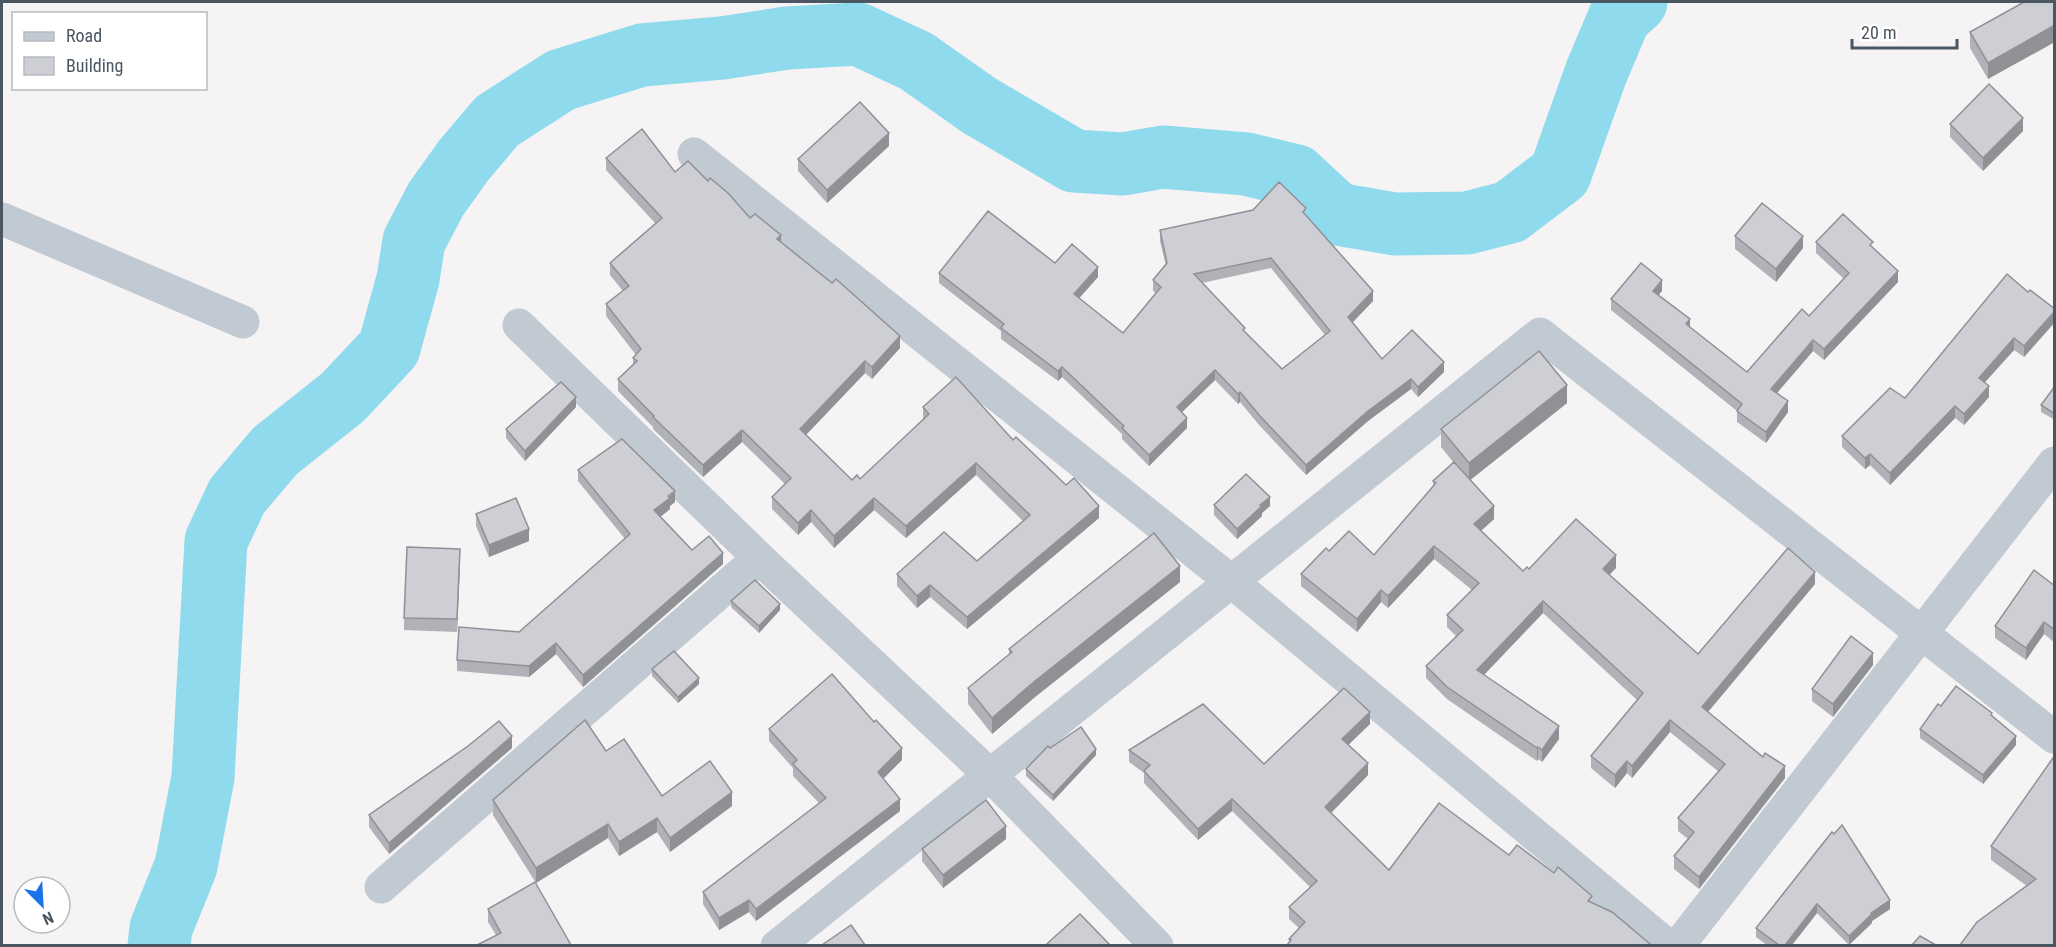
<svg xmlns="http://www.w3.org/2000/svg" width="2056" height="947" viewBox="0 0 2056 947" font-family="'Roboto Condensed',sans-serif">
  <style>
    .lines { fill: none; stroke-linecap: round; stroke-linejoin: round }
    .river { stroke: #90daee; stroke-width: 63 }
    .minor { stroke: #c1cad2; stroke-width: 33 }
    .wall { fill: #b0b2b7; fill-rule: evenodd }
    .shaded-wall { fill: #909195 }
    .building { fill: #cdcfd5; stroke: #909195; stroke-width: 1.5; fill-rule: evenodd }
  </style>
  <rect width="100%" height="100%" fill="#f5f3f3"/>
  <g class="lines">
    <path class="river" d="M 159,946 L 161,928 L 186,866 L 203,777 L 216,541 L 237,496 L 275,451 L 343,397 L 389,348 L 408,279 L 414,241 L 436,199 L 464,160 L 497,121 L 561,80 L 642,55 L 722,48 L 787,38 L 858,34 L 916,61 L 980,106 L 1074,161 L 1123,164 L 1163,157 L 1246,164 L 1296,176 L 1337,214 L 1395,224 L 1467,223 L 1510,212 L 1560,174 L 1596,73 L 1620,16 L 1636,2"/>
    <g class="minor">
      <path d="M 694,154 L 1231,581 L 1668,946"/>
      <path d="M 2,219 L 243,322"/>
      <path d="M 519,325 L 759,558 L 990,775 L 1157,946"/>
      <path d="M 381,887 L 759,558"/>
      <path d="M 777,946 L 1540,334 L 2054,737"/>
      <path d="M 1678,946 L 2054,463"/>
    </g>
  </g>
  <g class="wall">
    <path d="M 2024,2 L 1988,79 L 1970,48 L 1970,32 Z"/>
    <path d="M 1950,124 L 2023,131 L 1983,171 L 1950,137 Z"/>
    <path d="M 889,146 L 827,203 L 798,171 L 798,159 Z"/>
    <path d="M 606,158 L 675,172 L 708,181 L 781,243 L 900,348 L 872,379 L 865,373 L 806,435 L 852,480 L 860,479 L 923,419 L 923,407 L 1013,440 L 1099,518 L 967,629 L 930,597 L 917,608 L 897,586 L 897,574 L 977,561 L 1023,521 L 976,475 L 906,538 L 874,510 L 834,548 L 811,522 L 798,535 L 772,509 L 772,497 L 785,484 L 742,442 L 703,477 L 653,429 L 653,427 L 618,391 L 618,379 L 633,364 L 633,358 L 636,355 L 606,316 L 606,304 L 623,291 L 610,275 L 610,263 L 655,223 L 606,170 Z"/>
    <path d="M 1306,216 L 1373,301 L 1353,322 L 1382,359 L 1444,372 L 1418,397 L 1411,389 L 1368,421 L 1306,475 L 1260,426 L 1240,402 L 1238,404 L 1215,380 L 1182,412 L 1187,428 L 1149,466 L 1122,439 L 1122,434 L 1062,377 L 1058,381 L 1001,339 L 1001,331 L 939,283 L 939,273 L 1055,263 L 1098,277 L 1079,298 L 1123,333 L 1156,293 L 1153,291 L 1153,280 L 1166,266 L 1160,241 L 1160,230 ZM 1271,268 L 1325,335 L 1282,369 L 1245,332 L 1202,283 Z"/>
    <path d="M 1735,236 L 1803,248 L 1776,282 L 1735,249 Z"/>
    <path d="M 1816,242 L 1873,248 L 1898,282 L 1824,360 L 1813,351 L 1777,393 L 1788,412 L 1766,443 L 1737,422 L 1737,411 L 1611,310 L 1611,299 L 1662,291 L 1658,295 L 1690,327 L 1747,372 L 1809,316 L 1844,279 L 1816,253 Z"/>
    <path d="M 2028,292 L 2055,309 L 2055,322 L 2024,357 L 2014,350 L 1984,382 L 1989,397 L 1964,425 L 1955,418 L 1890,485 L 1870,465 L 1865,469 L 1842,447 L 1842,436 L 1905,398 Z"/>
    <path d="M 2055,386 L 2055,420 L 2041,412 L 2041,405 Z"/>
    <path d="M 1567,403 L 1470,480 L 1494,519 L 1481,531 L 1523,571 L 1529,569 L 1616,568 L 1609,575 L 1698,654 L 1815,584 L 1708,712 L 1785,778 L 1699,889 L 1674,869 L 1674,856 L 1688,839 L 1678,831 L 1678,818 L 1719,772 L 1670,732 L 1632,778 L 1627,773 L 1615,788 L 1591,768 L 1591,756 L 1637,700 L 1543,613 L 1484,675 L 1559,739 L 1542,762 L 1538,759 L 1537,761 L 1447,699 L 1426,678 L 1426,666 L 1456,636 L 1447,627 L 1447,615 L 1472,590 L 1434,559 L 1388,608 L 1381,602 L 1357,632 L 1301,586 L 1301,574 L 1329,551 L 1374,555 L 1433,486 L 1433,481 L 1453,462 L 1441,447 L 1441,429 Z"/>
    <path d="M 576,407 L 525,461 L 506,438 L 506,429 Z"/>
    <path d="M 578,470 L 675,502 L 670,506 L 670,509 L 660,517 L 692,550 L 723,564 L 583,687 L 556,654 L 529,677 L 457,671 L 457,660 L 519,632 L 625,539 L 578,481 Z"/>
    <path d="M 1214,505 L 1270,506 L 1262,513 L 1262,516 L 1237,539 L 1214,515 Z"/>
    <path d="M 476,514 L 529,541 L 489,557 L 476,526 Z"/>
    <path d="M 460,562 L 457,632 L 404,630 L 404,618 Z"/>
    <path d="M 1180,582 L 1035,697 L 992,734 L 968,704 L 968,688 L 1009,655 L 1009,649 Z"/>
    <path d="M 2055,586 L 2055,643 L 2044,634 L 2026,660 L 1995,638 L 1995,626 Z"/>
    <path d="M 731,601 L 780,610 L 759,633 L 731,607 Z"/>
    <path d="M 1873,665 L 1833,717 L 1812,701 L 1812,689 Z"/>
    <path d="M 652,669 L 699,684 L 678,703 L 652,676 Z"/>
    <path d="M 1941,706 L 1992,715 L 2016,745 L 1983,784 L 1920,738 L 1920,729 Z"/>
    <path d="M 1370,724 L 1348,745 L 1368,775 L 1331,813 L 1389,870 L 1509,855 L 1592,903 L 1650,945 L 1289,942 L 1289,939 L 1299,928 L 1289,919 L 1289,907 L 1310,887 L 1232,811 L 1198,840 L 1144,783 L 1144,773 L 1129,762 L 1129,750 L 1264,764 Z"/>
    <path d="M 769,729 L 902,760 L 883,778 L 900,811 L 756,921 L 749,912 L 719,930 L 703,904 L 703,892 L 819,803 L 793,776 L 793,768 L 769,741 Z"/>
    <path d="M 468,746 L 512,748 L 389,854 L 369,827 L 369,815 Z"/>
    <path d="M 1050,748 L 1096,755 L 1053,801 L 1026,776 L 1026,769 Z"/>
    <path d="M 606,751 L 662,796 L 732,806 L 670,852 L 657,832 L 619,856 L 608,838 L 536,883 L 493,815 L 493,800 Z"/>
    <path d="M 2055,759 L 2055,945 L 2027,886 L 1991,860 L 1991,846 Z"/>
    <path d="M 1832,832 L 1890,909 L 1872,921 L 1872,923 L 1849,945 L 1817,913 L 1792,945 L 1767,945 L 1756,937 L 1756,928 Z"/>
    <path d="M 1006,839 L 943,888 L 922,861 L 922,849 Z"/>
    <path d="M 488,909 L 571,945 L 496,935 L 488,922 Z"/>
  </g>
  <g class="shaded-wall">
    <path d="M 2055,25 L 2055,42 L 1988,79 L 1988,63 Z"/>
    <path d="M 2023,118 L 2023,131 L 1983,171 L 1983,158 Z"/>
    <path d="M 889,133 L 889,146 L 827,203 L 827,190 Z"/>
    <path d="M 781,235 L 781,247 L 777,239 Z"/>
    <path d="M 1803,236 L 1803,248 L 1776,282 L 1776,269 Z"/>
    <path d="M 1098,267 L 1098,277 L 1074,304 L 1074,294 Z"/>
    <path d="M 1898,271 L 1898,282 L 1824,360 L 1824,349 Z"/>
    <path d="M 1662,280 L 1662,291 L 1653,302 L 1653,291 Z"/>
    <path d="M 1373,291 L 1373,301 L 1348,327 L 1348,317 Z"/>
    <path d="M 2055,311 L 2055,322 L 2024,357 L 2024,346 Z"/>
    <path d="M 1690,319 L 1690,330 L 1686,324 Z"/>
    <path d="M 900,336 L 900,348 L 872,379 L 872,367 Z"/>
    <path d="M 2014,338 L 2014,350 L 1979,389 L 1979,378 Z"/>
    <path d="M 1813,340 L 1813,351 L 1771,400 L 1771,389 Z"/>
    <path d="M 865,361 L 865,373 L 800,441 L 800,429 Z"/>
    <path d="M 1444,362 L 1444,372 L 1418,397 L 1418,387 Z"/>
    <path d="M 1062,367 L 1062,377 L 1058,381 L 1058,371 Z"/>
    <path d="M 1215,370 L 1215,380 L 1177,417 L 1177,407 Z"/>
    <path d="M 1411,379 L 1411,389 L 1368,421 L 1306,475 L 1306,465 L 1368,411 Z"/>
    <path d="M 1567,385 L 1567,403 L 1469,481 L 1469,463 Z"/>
    <path d="M 1989,386 L 1989,397 L 1964,425 L 1964,414 Z"/>
    <path d="M 1240,392 L 1240,402 L 1238,404 L 1238,394 Z"/>
    <path d="M 576,397 L 576,407 L 525,461 L 525,451 Z"/>
    <path d="M 1788,401 L 1788,412 L 1766,443 L 1766,432 Z"/>
    <path d="M 1955,406 L 1955,418 L 1890,485 L 1890,473 Z"/>
    <path d="M 1187,418 L 1187,428 L 1149,466 L 1149,455 Z"/>
    <path d="M 742,430 L 742,442 L 703,477 L 703,465 Z"/>
    <path d="M 1870,454 L 1870,465 L 1865,469 L 1865,458 Z"/>
    <path d="M 976,463 L 976,475 L 906,538 L 906,526 Z"/>
    <path d="M 675,491 L 675,502 L 670,506 L 670,509 L 654,522 L 654,510 Z"/>
    <path d="M 1270,497 L 1270,506 L 1262,513 L 1262,516 L 1237,539 L 1237,529 L 1260,505 Z"/>
    <path d="M 874,498 L 874,510 L 834,548 L 834,536 Z"/>
    <path d="M 1099,506 L 1099,518 L 967,629 L 967,617 Z"/>
    <path d="M 1494,506 L 1494,519 L 1474,537 L 1474,524 Z"/>
    <path d="M 811,510 L 811,522 L 798,535 L 798,523 Z"/>
    <path d="M 529,529 L 529,541 L 489,557 L 489,545 Z"/>
    <path d="M 1434,546 L 1434,559 L 1388,608 L 1388,596 Z"/>
    <path d="M 460,549 L 460,562 L 457,632 L 457,619 Z"/>
    <path d="M 723,553 L 723,564 L 583,687 L 583,675 Z"/>
    <path d="M 1616,555 L 1616,568 L 1603,581 L 1603,569 Z"/>
    <path d="M 1180,566 L 1180,582 L 1035,697 L 992,734 L 992,718 L 1035,681 Z"/>
    <path d="M 1815,572 L 1815,584 L 1702,719 L 1702,707 Z"/>
    <path d="M 930,585 L 930,597 L 917,608 L 917,596 Z"/>
    <path d="M 1381,590 L 1381,602 L 1357,632 L 1357,619 Z"/>
    <path d="M 1543,601 L 1543,613 L 1477,682 L 1477,670 Z"/>
    <path d="M 780,604 L 780,610 L 759,633 L 759,626 Z"/>
    <path d="M 2044,622 L 2044,634 L 2026,660 L 2026,648 Z"/>
    <path d="M 556,643 L 556,654 L 529,677 L 529,666 Z"/>
    <path d="M 1873,653 L 1873,665 L 1833,717 L 1833,704 Z"/>
    <path d="M 699,678 L 699,684 L 678,703 L 678,697 Z"/>
    <path d="M 1370,712 L 1370,724 L 1342,751 L 1342,739 Z"/>
    <path d="M 1670,720 L 1670,732 L 1632,778 L 1632,766 Z"/>
    <path d="M 1559,726 L 1559,739 L 1542,762 L 1542,750 Z"/>
    <path d="M 512,736 L 512,748 L 389,854 L 389,843 Z"/>
    <path d="M 2016,736 L 2016,745 L 1983,784 L 1983,775 Z"/>
    <path d="M 1538,747 L 1538,759 L 1537,761 L 1537,748 Z"/>
    <path d="M 902,748 L 902,760 L 878,784 L 878,772 Z"/>
    <path d="M 1096,749 L 1096,755 L 1053,801 L 1053,795 Z"/>
    <path d="M 1627,761 L 1627,773 L 1615,788 L 1615,775 Z"/>
    <path d="M 1368,763 L 1368,775 L 1325,819 L 1325,807 Z"/>
    <path d="M 1785,766 L 1785,778 L 1699,889 L 1699,877 Z"/>
    <path d="M 732,792 L 732,806 L 670,852 L 670,838 Z"/>
    <path d="M 900,799 L 900,811 L 756,921 L 756,909 Z"/>
    <path d="M 1232,799 L 1232,811 L 1198,840 L 1198,829 Z"/>
    <path d="M 657,818 L 657,832 L 619,856 L 619,842 Z"/>
    <path d="M 608,824 L 608,838 L 536,883 L 536,868 Z"/>
    <path d="M 1006,826 L 1006,839 L 943,888 L 943,875 Z"/>
    <path d="M 749,900 L 749,912 L 719,930 L 719,918 Z"/>
    <path d="M 1890,900 L 1890,909 L 1872,921 L 1872,923 L 1849,945 L 1849,936 L 1871,913 Z"/>
    <path d="M 1817,904 L 1817,913 L 1792,945 L 1785,945 Z"/>
  </g>
  <g class="building">
    <path d="M 2024,2 L 2055,2 L 2055,25 L 1988,63 L 1970,32 Z"/>
    <path d="M 1989,84 L 2023,118 L 1983,158 L 1950,124 Z"/>
    <path d="M 860,102 L 889,133 L 827,190 L 798,159 Z"/>
    <path d="M 642,129 L 675,172 L 688,161 L 708,181 L 710,178 L 728,193 L 750,218 L 755,214 L 781,235 L 777,239 L 832,283 L 836,279 L 900,336 L 872,367 L 865,361 L 800,429 L 852,480 L 857,475 L 860,479 L 929,414 L 923,407 L 956,377 L 1013,440 L 1016,437 L 1066,485 L 1074,478 L 1099,506 L 967,617 L 930,585 L 917,596 L 897,574 L 944,532 L 977,561 L 1030,515 L 976,463 L 906,526 L 874,498 L 834,536 L 811,510 L 798,523 L 772,497 L 791,478 L 742,430 L 703,465 L 653,417 L 654,416 L 618,379 L 637,361 L 633,358 L 641,349 L 606,304 L 629,286 L 610,263 L 662,218 L 606,158 Z"/>
    <path d="M 1279,182 L 1306,208 L 1303,212 L 1373,291 L 1348,317 L 1382,359 L 1412,330 L 1444,362 L 1418,387 L 1411,379 L 1368,411 L 1306,465 L 1260,416 L 1240,392 L 1238,394 L 1215,370 L 1177,407 L 1187,418 L 1149,455 L 1122,428 L 1124,426 L 1062,367 L 1058,371 L 1001,328 L 1004,324 L 939,273 L 988,211 L 1055,263 L 1072,244 L 1098,267 L 1074,294 L 1123,333 L 1161,287 L 1153,280 L 1167,263 L 1160,230 L 1253,210 ZM 1271,258 L 1330,331 L 1282,369 L 1243,330 L 1245,328 L 1194,274 Z"/>
    <path d="M 1762,203 L 1803,236 L 1776,269 L 1735,236 Z"/>
    <path d="M 1843,214 L 1873,242 L 1870,245 L 1898,271 L 1824,349 L 1813,340 L 1771,389 L 1788,401 L 1766,432 L 1737,411 L 1742,404 L 1611,299 L 1641,263 L 1662,280 L 1653,291 L 1690,319 L 1686,324 L 1747,372 L 1802,309 L 1809,316 L 1849,273 L 1816,242 Z"/>
    <path d="M 2007,274 L 2028,292 L 2030,290 L 2055,309 L 2055,311 L 2024,346 L 2014,338 L 1979,378 L 1989,386 L 1964,414 L 1955,406 L 1890,473 L 1870,454 L 1865,458 L 1842,436 L 1890,388 L 1905,398 Z"/>
    <path d="M 1539,351 L 1567,385 L 1469,463 L 1441,429 Z"/>
    <path d="M 561,382 L 576,397 L 525,451 L 506,429 Z"/>
    <path d="M 2055,386 L 2055,414 L 2041,405 Z"/>
    <path d="M 622,439 L 675,491 L 668,496 L 670,498 L 654,510 L 692,550 L 709,536 L 723,553 L 583,675 L 556,643 L 529,666 L 457,660 L 459,627 L 519,632 L 630,534 L 578,470 Z"/>
    <path d="M 1454,462 L 1494,506 L 1474,524 L 1523,571 L 1527,567 L 1529,569 L 1576,519 L 1616,555 L 1603,569 L 1698,654 L 1788,548 L 1815,572 L 1702,707 L 1763,757 L 1765,753 L 1785,766 L 1699,877 L 1674,856 L 1694,832 L 1678,818 L 1725,764 L 1670,720 L 1632,766 L 1627,761 L 1615,775 L 1591,756 L 1643,693 L 1543,601 L 1477,670 L 1559,726 L 1542,750 L 1538,747 L 1537,748 L 1447,687 L 1426,666 L 1463,630 L 1447,615 L 1479,583 L 1434,546 L 1388,596 L 1381,590 L 1357,619 L 1301,574 L 1326,548 L 1329,551 L 1349,531 L 1374,555 L 1436,483 L 1433,481 Z"/>
    <path d="M 1246,474 L 1270,497 L 1260,505 L 1262,506 L 1237,529 L 1214,505 Z"/>
    <path d="M 516,498 L 529,529 L 489,545 L 476,514 Z"/>
    <path d="M 1154,533 L 1180,566 L 1035,681 L 992,718 L 968,688 L 1012,652 L 1009,649 Z"/>
    <path d="M 407,547 L 460,549 L 457,619 L 404,618 Z"/>
    <path d="M 2034,570 L 2055,586 L 2055,630 L 2044,622 L 2026,648 L 1995,626 Z"/>
    <path d="M 755,580 L 780,604 L 759,626 L 731,601 Z"/>
    <path d="M 1851,636 L 1873,653 L 1833,704 L 1812,689 Z"/>
    <path d="M 674,651 L 699,678 L 678,697 L 652,669 Z"/>
    <path d="M 832,674 L 874,722 L 876,720 L 902,748 L 878,772 L 900,799 L 756,909 L 749,900 L 719,918 L 703,892 L 826,798 L 793,764 L 797,760 L 769,729 Z"/>
    <path d="M 1956,686 L 1992,713 L 1991,715 L 2016,736 L 1983,775 L 1920,729 L 1938,704 L 1941,706 Z"/>
    <path d="M 1344,688 L 1370,712 L 1342,739 L 1368,763 L 1325,807 L 1389,870 L 1439,803 L 1509,855 L 1517,845 L 1554,873 L 1558,867 L 1592,896 L 1588,901 L 1612,912 L 1650,944 L 1649,945 L 1287,945 L 1291,940 L 1289,939 L 1305,922 L 1289,907 L 1317,881 L 1232,799 L 1198,829 L 1144,771 L 1150,765 L 1129,750 L 1203,704 L 1264,764 Z"/>
    <path d="M 585,720 L 606,751 L 624,739 L 662,796 L 710,761 L 732,792 L 670,838 L 657,818 L 619,842 L 608,824 L 536,868 L 493,800 Z"/>
    <path d="M 499,721 L 512,736 L 389,843 L 369,815 L 468,746 Z"/>
    <path d="M 1081,727 L 1096,749 L 1053,795 L 1026,769 L 1048,746 L 1050,748 Z"/>
    <path d="M 2053,758 L 2055,759 L 2055,945 L 1960,945 L 1977,922 L 2036,879 L 1991,846 Z"/>
    <path d="M 986,800 L 1006,826 L 943,875 L 922,849 Z"/>
    <path d="M 1842,825 L 1890,900 L 1871,913 L 1872,914 L 1849,936 L 1817,904 L 1785,945 L 1779,945 L 1756,928 L 1832,832 L 1834,834 Z"/>
    <path d="M 535,882 L 571,945 L 477,945 L 501,933 L 488,909 Z"/>
    <path d="M 1080,914 L 1110,945 L 1046,945 L 1050,941 Z"/>
    <path d="M 851,925 L 865,945 L 822,945 Z"/>
    <path d="M 1920,936 L 1936,945 L 1912,945 Z"/>
  </g>
  <rect width="2056" height="947" fill="none" stroke="#4a5661" stroke-width="6"/>
  <rect x="12" y="12" width="195" height="78" fill="#ffffff" stroke="#b7bbc0" stroke-width="1.5"/>
  <rect x="24" y="32" width="30" height="9" fill="#c1cad2" stroke="#b7bbc0" stroke-width="1.5"/>
  <text x="66" y="42" font-size="18" fill="#4a5661">Road</text>
  <rect x="24" y="57" width="30" height="18" fill="#cdcfd5" stroke="#b7bbc0" stroke-width="1.5"/>
  <text x="66" y="72" font-size="18" fill="#4a5661">Building</text>
  <g transform="translate(42 905) rotate(156)"><circle r="28" fill="#ffffff" stroke="#b7bbc0" stroke-width="1.5"/>
  <path d="M0-4.5L10 22L0 15L-10 22Z" fill="#1a73e8"/>
  <text y="-9" font-size="16" font-weight="bold" text-anchor="middle" fill="#4a5661">N</text>
  </g>
  <path d="M1852 39v9h105v-9" fill="none" stroke="#4a5661" stroke-width="3"/>
  <text x="1861" y="39" font-size="18" fill="#4a5661" stroke="#ffffff" stroke-width="4.5" paint-order="stroke">20 m</text>
</svg>
